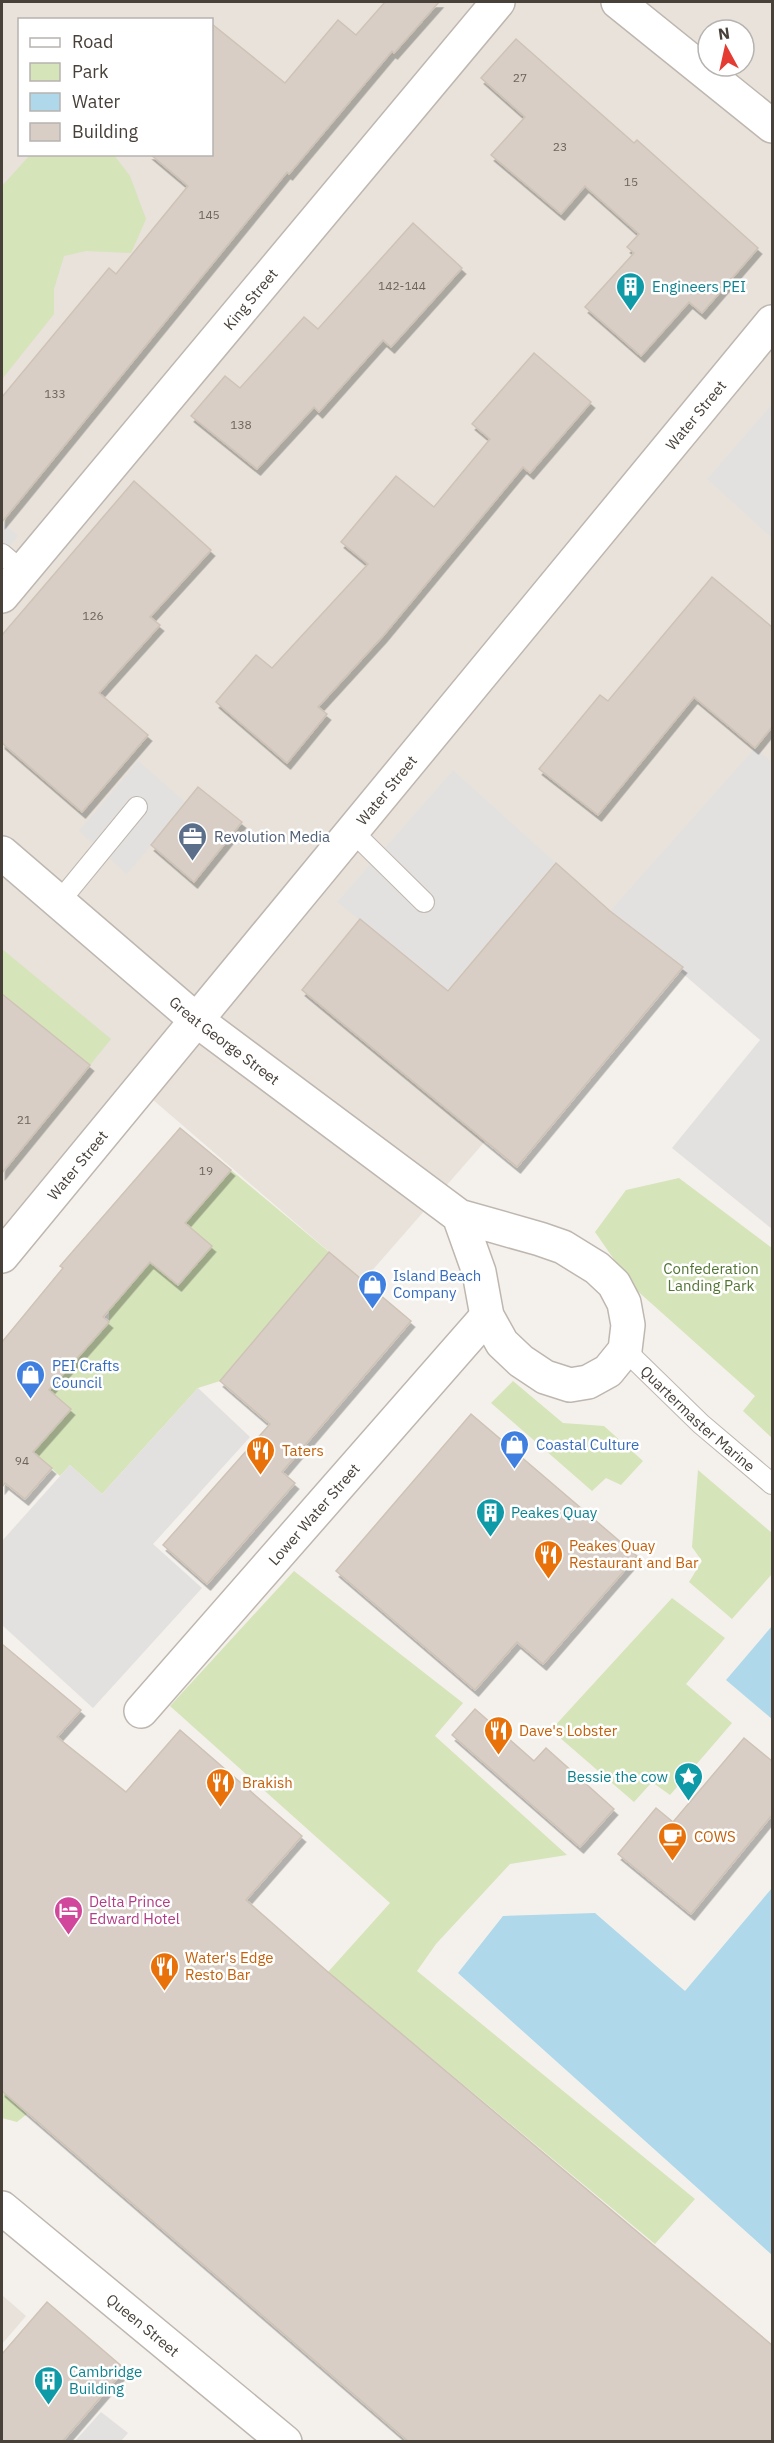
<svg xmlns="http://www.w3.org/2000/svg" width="774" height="2443" viewBox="0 0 774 2443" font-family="'IBM Plex Sans',sans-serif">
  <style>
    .residential { fill: #e8e2da; fill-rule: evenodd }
    .green { fill: #d5e4b9 }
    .parking { fill: #e3e1df }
    .water { fill: #afd8ea }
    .building { fill: #d8cec5; stroke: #cfc3b6; stroke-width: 1.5; filter: url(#shadow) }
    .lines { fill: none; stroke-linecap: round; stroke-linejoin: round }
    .service-casing { stroke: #bfb7af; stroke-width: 22 }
    .minor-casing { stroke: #bfb7af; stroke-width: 36 }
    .tertiary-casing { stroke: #bfb7af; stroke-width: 36 }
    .service { stroke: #fff; stroke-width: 20 }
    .minor { stroke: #fff; stroke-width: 33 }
    .tertiary { stroke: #fff; stroke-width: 33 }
    .labels { text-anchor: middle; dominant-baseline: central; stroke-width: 5; stroke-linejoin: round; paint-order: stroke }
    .number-label { font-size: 12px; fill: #6c645d }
    .culture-label { font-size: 15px; fill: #0d838f; stroke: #fff; text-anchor: start }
    .street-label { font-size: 15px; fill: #48413a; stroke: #fff }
    .service-label { font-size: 15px; fill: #4e5e75; stroke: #fff; text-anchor: start }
    .park-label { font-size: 15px; fill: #527532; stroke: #fff }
    .shop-label { font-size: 15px; fill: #366cbe; stroke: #fff; text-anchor: start }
    .food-label { font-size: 15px; fill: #c56008; stroke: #fff; text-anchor: start }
    .hotel-label { font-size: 15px; fill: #b23c85; stroke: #fff; text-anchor: start }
  </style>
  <defs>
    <filter id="shadow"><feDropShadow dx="3.5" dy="6" stdDeviation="0" flood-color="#0004"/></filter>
  </defs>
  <rect width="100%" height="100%" fill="#f4f1ec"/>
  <g class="residential">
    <path d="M 2,2 L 772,2 L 772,813 L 363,1281 L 137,1086 L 2,1240 ZM 20,20 L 212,20 L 212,154 L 20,154 ZM 708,30 L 744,30 L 744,66 L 708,66 Z"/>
    <path d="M 2,2295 L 26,2316 L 2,2344 Z"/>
  </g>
  <g class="green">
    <path d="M 30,155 L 114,155 L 130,176 L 146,219 L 131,253 L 86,251 L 64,256 L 54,289 L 54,314 L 2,379 L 2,186 Z"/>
    <path d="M 2,949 L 111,1039 L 90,1065 L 2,994 Z"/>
    <path d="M 231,1170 L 329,1252 L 220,1381 L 198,1388 L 102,1494 L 70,1465 L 60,1476 L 32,1451 L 49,1390 L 109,1322 L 109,1308 L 150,1262 L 178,1285 L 212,1246 L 185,1223 Z"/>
    <path d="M 679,1178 L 772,1248 L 772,1438 L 743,1411 L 755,1396 L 633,1287 L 595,1232 L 626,1190 Z"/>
    <path d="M 513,1381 L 563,1423 L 604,1426 L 643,1461 L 621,1485 L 606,1478 L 592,1491 L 491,1403 Z"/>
    <path d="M 698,1470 L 772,1533 L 772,1574 L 732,1619 L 689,1582 L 702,1561 L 692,1547 Z"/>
    <path d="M 294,1571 L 463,1703 L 435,1736 L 567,1855 L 510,1864 L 436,1944 L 417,1971 L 695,2199 L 655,2244 L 328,1972 L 390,1903 L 170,1706 Z"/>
    <path d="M 672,1598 L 725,1638 L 686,1684 L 732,1723 L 670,1795 L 652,1782 L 634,1802 L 551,1730 Z"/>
    <path d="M 2,2091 L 27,2114 L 17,2122 L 2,2118 Z"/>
  </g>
  <g class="parking">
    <path d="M 772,404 L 772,538 L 707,479 Z"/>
    <path d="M 2,521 L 18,536 L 2,556 Z"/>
    <path d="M 755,748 L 772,762 L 772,1229 L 672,1148 L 760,1040 L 610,911 Z"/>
    <path d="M 138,761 L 186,803 L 127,874 L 79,831 Z"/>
    <path d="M 453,770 L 556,863 L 448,991 L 337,902 Z"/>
    <path d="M 198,1388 L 250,1437 L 153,1544 L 202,1588 L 93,1708 L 2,1625 L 2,1541 L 70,1465 L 102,1494 Z"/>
    <path d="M 101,2412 L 128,2433 L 121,2441 L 75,2441 Z"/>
  </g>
  <g class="water">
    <path d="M 772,1626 L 772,1719 L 726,1680 Z"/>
    <path d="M 772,1888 L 772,2255 L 458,1973 L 503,1916 L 595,1913 L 685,1991 Z"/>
  </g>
  <g class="building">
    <path d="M 385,2 L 439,2 L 394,53 L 392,51 L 289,174 L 287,172 L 2,522 L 2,397 L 109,268 L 116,274 L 188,186 L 150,154 L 212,154 L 212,24 L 285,83 L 338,20 L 356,35 Z"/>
    <path d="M 516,39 L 634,143 L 637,140 L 758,248 L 702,313 L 689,302 L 641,356 L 585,307 L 634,253 L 627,247 L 639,234 L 585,186 L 561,214 L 491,155 L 525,117 L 481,78 Z"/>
    <path d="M 413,223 L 462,268 L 391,347 L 383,340 L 319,412 L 314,407 L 257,469 L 191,416 L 225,376 L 240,388 L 304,317 L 318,329 Z"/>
    <path d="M 534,353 L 591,402 L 530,473 L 523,467 L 383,636 L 318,707 L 327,714 L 287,763 L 216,702 L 256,655 L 272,668 L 368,564 L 341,542 L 396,476 L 434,507 L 490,439 L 472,424 Z"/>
    <path d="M 134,481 L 211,550 L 150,617 L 160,625 L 99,693 L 148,735 L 82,812 L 2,743 L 2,635 Z"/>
    <path d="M 712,577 L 772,627 L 772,727 L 755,748 L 694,697 L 598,815 L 539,769 L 600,695 L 608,701 Z"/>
    <path d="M 198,787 L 242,822 L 194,882 L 151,845 Z"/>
    <path d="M 556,863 L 610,911 L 683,967 L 517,1167 L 302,990 L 360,919 L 448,991 Z"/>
    <path d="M 2,994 L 90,1065 L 2,1173 Z"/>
    <path d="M 180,1128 L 231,1170 L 185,1223 L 212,1246 L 178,1285 L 150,1262 L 103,1317 L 109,1322 L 49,1390 L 71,1409 L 33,1452 L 52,1468 L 25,1499 L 5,1483 L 2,1487 L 2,1342 L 63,1268 L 60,1266 Z"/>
    <path d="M 329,1252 L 411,1321 L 282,1472 L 295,1483 L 207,1584 L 163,1545 L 270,1424 L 220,1381 Z"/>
    <path d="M 471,1414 L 637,1556 L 543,1664 L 517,1642 L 475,1690 L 336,1571 Z"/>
    <path d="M 2,1644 L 81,1710 L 57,1737 L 126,1792 L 180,1730 L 302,1836 L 246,1900 L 328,1972 L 772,2345 L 772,2442 L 409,2442 L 2,2091 Z"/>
    <path d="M 475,1709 L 534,1761 L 546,1748 L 614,1809 L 580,1847 L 452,1735 Z"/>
    <path d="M 744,1738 L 772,1761 L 772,1815 L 691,1914 L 618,1854 L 656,1808 L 673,1822 Z"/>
    <path d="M 47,2302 L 125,2369 L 62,2442 L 2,2442 L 2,2354 Z"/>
  </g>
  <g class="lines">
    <defs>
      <g id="service">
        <path d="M 2,554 L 22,571"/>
        <path d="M 352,831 L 424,902"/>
        <path d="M 59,902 L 137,807"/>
        <path id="s1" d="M 625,1350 L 701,1424 L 772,1484"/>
      </g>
      <g id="minor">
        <path id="s2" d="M 2,596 L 498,2"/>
        <path id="s3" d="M 2,853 L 195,1019 L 459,1216 L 540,1239 L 563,1247 L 597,1268 L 614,1284 L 624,1303 L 628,1325 L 625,1350 L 608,1371 L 588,1382 L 570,1385 L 545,1377 L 521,1361 L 502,1343 L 487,1316 L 479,1272 L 459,1216"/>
        <path id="s4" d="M 141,1711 L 487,1316"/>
      </g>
      <g id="tertiary">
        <path d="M 618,2 L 772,126"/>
        <path id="s5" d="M 2,1256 L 772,322"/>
        <path id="s6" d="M 2,2208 L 285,2442"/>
      </g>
    </defs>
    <use href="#service" class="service-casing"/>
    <use href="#minor" class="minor-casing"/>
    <use href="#tertiary" class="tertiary-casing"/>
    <use href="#service" class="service"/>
    <use href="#minor" class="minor"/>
    <use href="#tertiary" class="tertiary"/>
  </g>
  <defs>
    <symbol id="building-pin" viewBox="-11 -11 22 30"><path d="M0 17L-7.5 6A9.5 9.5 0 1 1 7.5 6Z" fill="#0f9aa8" stroke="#fff"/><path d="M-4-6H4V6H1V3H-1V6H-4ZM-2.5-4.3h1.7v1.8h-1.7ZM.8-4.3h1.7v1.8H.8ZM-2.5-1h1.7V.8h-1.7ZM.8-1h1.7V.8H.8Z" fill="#fff"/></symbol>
    <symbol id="office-pin" viewBox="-11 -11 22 30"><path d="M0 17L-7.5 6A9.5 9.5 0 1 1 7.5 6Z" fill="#5c6f8a" stroke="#fff"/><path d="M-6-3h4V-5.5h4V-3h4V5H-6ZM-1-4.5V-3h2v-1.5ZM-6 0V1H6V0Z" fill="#fff"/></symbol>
    <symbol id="shop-pin" viewBox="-11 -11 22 30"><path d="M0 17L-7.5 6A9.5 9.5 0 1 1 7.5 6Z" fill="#3f7fe0" stroke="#fff"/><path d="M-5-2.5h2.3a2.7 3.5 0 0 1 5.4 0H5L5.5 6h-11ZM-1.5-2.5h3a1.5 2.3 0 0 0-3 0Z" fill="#fff"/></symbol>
    <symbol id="restaurant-pin" viewBox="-11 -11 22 30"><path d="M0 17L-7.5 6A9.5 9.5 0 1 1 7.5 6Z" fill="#e8710a" stroke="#fff"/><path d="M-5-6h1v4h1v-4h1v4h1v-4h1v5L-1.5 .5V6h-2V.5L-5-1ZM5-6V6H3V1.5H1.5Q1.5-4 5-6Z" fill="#fff"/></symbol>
    <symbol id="sight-pin" viewBox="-11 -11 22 30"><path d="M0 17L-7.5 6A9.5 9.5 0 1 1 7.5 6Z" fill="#0f9aa8" stroke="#fff"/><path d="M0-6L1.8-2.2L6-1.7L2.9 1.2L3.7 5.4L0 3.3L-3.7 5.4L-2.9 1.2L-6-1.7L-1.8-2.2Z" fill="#fff"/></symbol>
    <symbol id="cafe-pin" viewBox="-11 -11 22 30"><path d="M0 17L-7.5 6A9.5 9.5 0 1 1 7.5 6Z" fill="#e8710a" stroke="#fff"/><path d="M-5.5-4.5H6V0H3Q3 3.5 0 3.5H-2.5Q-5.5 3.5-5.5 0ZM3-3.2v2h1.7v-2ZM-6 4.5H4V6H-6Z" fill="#fff"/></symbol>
    <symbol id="hotel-pin" viewBox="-11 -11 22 30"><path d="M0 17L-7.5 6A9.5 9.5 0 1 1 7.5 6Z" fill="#d1479c" stroke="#fff"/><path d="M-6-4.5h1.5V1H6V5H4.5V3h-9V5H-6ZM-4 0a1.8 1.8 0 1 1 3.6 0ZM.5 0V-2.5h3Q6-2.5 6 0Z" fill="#fff"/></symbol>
  </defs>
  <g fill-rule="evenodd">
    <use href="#building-pin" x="614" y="270" width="33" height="45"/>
    <use href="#office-pin" x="176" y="820" width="33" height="45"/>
    <use href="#shop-pin" x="356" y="1268" width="33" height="45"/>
    <use href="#shop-pin" x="14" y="1358" width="33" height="45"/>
    <use href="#shop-pin" x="498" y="1428" width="33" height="45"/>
    <use href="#restaurant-pin" x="244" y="1434" width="33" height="45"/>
    <use href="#building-pin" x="474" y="1496" width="33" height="45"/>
    <use href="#restaurant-pin" x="532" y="1538" width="33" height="45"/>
    <use href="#restaurant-pin" x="482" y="1714" width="33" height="45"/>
    <use href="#sight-pin" x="672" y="1760" width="33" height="45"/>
    <use href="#restaurant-pin" x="204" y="1766" width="33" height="45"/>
    <use href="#cafe-pin" x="656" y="1820" width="33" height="45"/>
    <use href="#hotel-pin" x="52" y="1894" width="33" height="45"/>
    <use href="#restaurant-pin" x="148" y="1950" width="33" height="45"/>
    <use href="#building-pin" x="32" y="2364" width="33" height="45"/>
  </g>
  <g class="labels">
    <g class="number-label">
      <text x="520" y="77">27</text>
      <text x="560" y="146">23</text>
      <text x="631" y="181">15</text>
      <text x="209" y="214">145</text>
      <text x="402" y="285">142-144</text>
      <text x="55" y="393">133</text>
      <text x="241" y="424">138</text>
      <text x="93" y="615">126</text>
      <text x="24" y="1119">21</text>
      <text x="206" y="1170">19</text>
      <text x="22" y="1460">94</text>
    </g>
    <g class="culture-label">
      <text x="652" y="286">Engineers PEI</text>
      <text x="511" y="1512">Peakes Quay</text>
      <text x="668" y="1776" text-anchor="end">Bessie the cow</text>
      <text x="69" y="2371">Cambridge<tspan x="69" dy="17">Building</tspan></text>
    </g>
    <g class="street-label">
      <text stroke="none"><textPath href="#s2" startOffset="387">King Street</textPath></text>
      <text stroke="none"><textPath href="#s5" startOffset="1090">Water Street</textPath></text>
      <text stroke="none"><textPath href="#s5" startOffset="604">Water Street</textPath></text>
      <text stroke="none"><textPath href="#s3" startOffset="291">Great George Street</textPath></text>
      <text stroke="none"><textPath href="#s5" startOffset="118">Water Street</textPath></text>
      <text stroke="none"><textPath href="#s1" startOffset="100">Quartermaster Marine</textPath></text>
      <text stroke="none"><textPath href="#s4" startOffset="262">Lower Water Street</textPath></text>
      <text stroke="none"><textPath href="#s6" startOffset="183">Queen Street</textPath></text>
    </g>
    <g class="service-label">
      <text x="214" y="836">Revolution Media</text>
    </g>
    <g class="park-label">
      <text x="711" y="1268">Confederation<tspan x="711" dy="17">Landing Park</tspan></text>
    </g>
    <g class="shop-label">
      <text x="393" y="1275">Island Beach<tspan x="393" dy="17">Company</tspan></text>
      <text x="52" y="1365">PEI Crafts<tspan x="52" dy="17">Council</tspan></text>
      <text x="536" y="1444">Coastal Culture</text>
    </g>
    <g class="food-label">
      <text x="282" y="1450">Taters</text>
      <text x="569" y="1545">Peakes Quay<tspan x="569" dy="17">Restaurant and Bar</tspan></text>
      <text x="519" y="1730">Dave's Lobster</text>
      <text x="242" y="1782">Brakish</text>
      <text x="694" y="1836">COWS</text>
      <text x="185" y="1957">Water's Edge<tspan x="185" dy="17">Resto Bar</tspan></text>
    </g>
    <g class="hotel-label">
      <text x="89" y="1901">Delta Prince<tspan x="89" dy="17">Edward Hotel</tspan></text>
    </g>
  </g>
  <rect width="774" height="2443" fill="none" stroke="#48413a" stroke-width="6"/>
  <rect x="18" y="18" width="195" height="138" fill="#ffffff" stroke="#b6b3b0" stroke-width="1.5"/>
  <rect x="30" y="38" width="30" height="9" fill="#ffffff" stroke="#b6b3b0" stroke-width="1.5"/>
  <text x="72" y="48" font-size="18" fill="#48413a">Road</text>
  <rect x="30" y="63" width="30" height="18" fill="#d5e4b9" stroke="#b6b3b0" stroke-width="1.5"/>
  <text x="72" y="78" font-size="18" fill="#48413a">Park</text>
  <rect x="30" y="93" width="30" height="18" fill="#afd8ea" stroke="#b6b3b0" stroke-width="1.5"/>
  <text x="72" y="108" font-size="18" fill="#48413a">Water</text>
  <rect x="30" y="123" width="30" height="18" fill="#d8cec5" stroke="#b6b3b0" stroke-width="1.5"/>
  <text x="72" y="138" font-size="18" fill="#48413a">Building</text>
  <g transform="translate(726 48) rotate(352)"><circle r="28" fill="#ffffff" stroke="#b6b3b0" stroke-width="1.5"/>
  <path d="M0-4.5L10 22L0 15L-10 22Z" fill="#e43b32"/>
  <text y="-9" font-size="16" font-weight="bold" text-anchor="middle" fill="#48413a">N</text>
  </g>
</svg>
